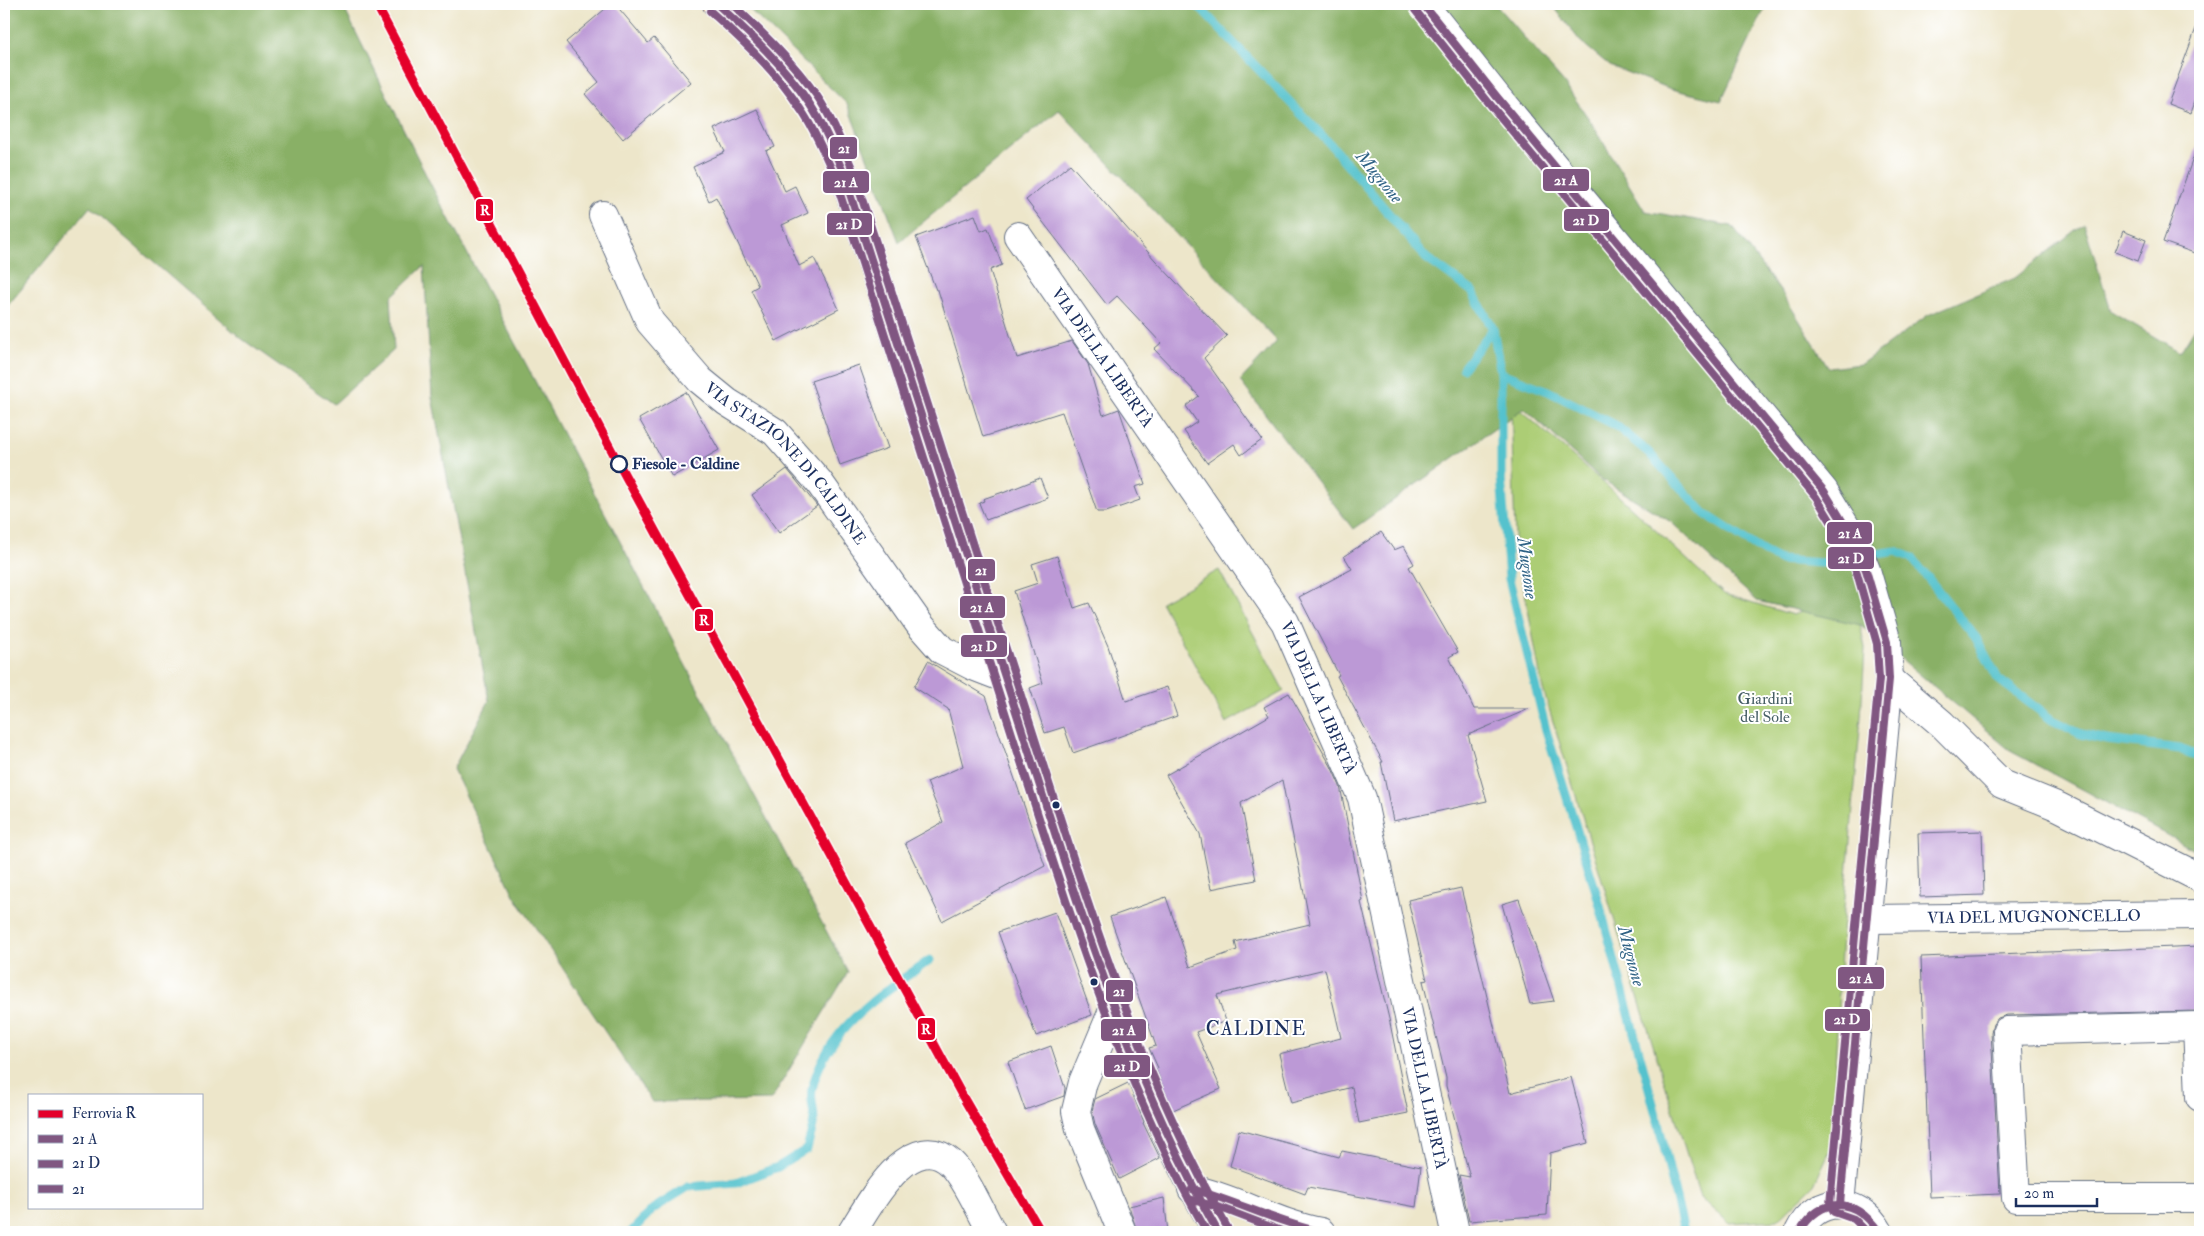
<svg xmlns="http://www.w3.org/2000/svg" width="2204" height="1236" viewBox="0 0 2204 1236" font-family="'IM FELL Double Pica',serif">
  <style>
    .green { fill: #accd75; stroke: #647e6a }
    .forest { fill: #89b066; stroke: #527062 }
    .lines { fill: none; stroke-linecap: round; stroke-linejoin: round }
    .stream { stroke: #55c2cd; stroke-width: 9 }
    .building { fill: #bc99d6 }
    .minor-casing { stroke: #646f84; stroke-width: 30 }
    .major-casing { stroke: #646f84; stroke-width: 30 }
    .minor { stroke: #fff; stroke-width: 28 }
    .major { stroke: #f5bf86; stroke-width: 28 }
    .bus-1-casing { stroke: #fff; stroke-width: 11 }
    .bus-2-casing { stroke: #fff; stroke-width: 11 }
    .bus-3-casing { stroke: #fff; stroke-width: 11 }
    .bus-1 { stroke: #805781; stroke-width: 8 }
    .bus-2 { stroke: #805781; stroke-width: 8 }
    .bus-3 { stroke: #805781; stroke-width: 8 }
    .rail-1-casing { stroke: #fff; stroke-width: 12 }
    .rail-1 { stroke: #e4002b; stroke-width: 9 }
    .stop-dot { fill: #fff; stroke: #1b2f5e; stroke-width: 2.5 }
    .bus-dot { fill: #1b2f5e; stroke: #fff; stroke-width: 2 }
    .labels { text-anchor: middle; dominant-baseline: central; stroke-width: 4; stroke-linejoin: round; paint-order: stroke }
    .street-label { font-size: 16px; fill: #1b2f5e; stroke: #fff }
    .stop-label { font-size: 16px; font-weight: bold; fill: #1b2f5e; stroke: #fff; text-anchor: start }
    .park-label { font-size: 16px; fill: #465e65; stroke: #fff }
    .water-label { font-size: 18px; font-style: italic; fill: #2f6285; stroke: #fff }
    .quarter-label { font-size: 19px; letter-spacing: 1px; fill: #1b2f5e; stroke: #fff }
    .line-badge { stroke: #fff; stroke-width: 2 }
    .badge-label { font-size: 14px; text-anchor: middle; font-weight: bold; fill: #fff }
  </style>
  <rect width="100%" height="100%" fill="#fff"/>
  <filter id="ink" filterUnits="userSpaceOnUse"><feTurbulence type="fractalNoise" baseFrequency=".02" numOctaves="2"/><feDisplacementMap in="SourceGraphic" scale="10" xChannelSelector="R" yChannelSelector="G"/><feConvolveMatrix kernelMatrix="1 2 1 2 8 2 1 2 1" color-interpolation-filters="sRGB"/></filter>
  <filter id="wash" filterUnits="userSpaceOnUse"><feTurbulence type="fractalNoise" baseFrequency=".0096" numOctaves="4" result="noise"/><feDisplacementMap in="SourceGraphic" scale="20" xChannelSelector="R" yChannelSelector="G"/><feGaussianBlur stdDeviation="1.12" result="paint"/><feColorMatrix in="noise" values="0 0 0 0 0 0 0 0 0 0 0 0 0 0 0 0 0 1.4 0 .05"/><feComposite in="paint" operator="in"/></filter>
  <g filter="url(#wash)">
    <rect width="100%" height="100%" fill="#ede6ca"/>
    <g class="green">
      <path d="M 1511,402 L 1622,499 L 1724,594 L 1793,615 L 1852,586 L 1865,648 L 1861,717 L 1842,932 L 1831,1148 L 1814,1185 L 1778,1220 L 1729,1223 L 1700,1197 L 1542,686 L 1515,538 Z"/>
      <path d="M 1219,570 L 1284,691 L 1226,723 L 1161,602 Z"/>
    </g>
    <g class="forest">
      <path d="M 4,4 L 342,4 L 429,181 L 848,972 L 771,1100 L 652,1102 L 515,897 L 453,769 L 489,701 L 432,397 L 424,266 L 391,297 L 394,350 L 334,404 L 242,339 L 90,207 L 4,310 Z"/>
      <path d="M 744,4 L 1495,4 L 1564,83 L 1589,119 L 1645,211 L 1732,226 L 1784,296 L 1829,368 L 1861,364 L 1928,315 L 2015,278 L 2084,223 L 2111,311 L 2180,352 L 2200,320 L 2200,853 L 2012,752 L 1861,625 L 1757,601 L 1671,522 L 1600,478 L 1524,408 L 1353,529 L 1240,381 L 1277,341 L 1059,110 L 899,242 L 847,104 Z"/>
      <path d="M 1548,4 L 1767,4 L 1721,101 L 1671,89 L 1610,66 L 1580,41 L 1554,7 Z"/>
    </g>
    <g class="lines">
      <g class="stream">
        <path d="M 1196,4 L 1332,146 L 1426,258 L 1472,291 L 1493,329 L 1501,373 L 1501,477 L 1509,579 L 1546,730 L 1597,895 L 1659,1126 L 1684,1232"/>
        <path d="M 1463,368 L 1493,329"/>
        <path d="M 1501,373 L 1548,391 L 1615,425 L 1648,452 L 1705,514 L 1764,552 L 1780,560 L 1821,563 L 1896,551 L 1912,558 L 1976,638 L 1998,679 L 2052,720 L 2081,734 L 2107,740 L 2180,749 L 2200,757"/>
        <path d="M 631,1232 L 653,1209 L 688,1187 L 736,1183 L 778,1167 L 807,1149 C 809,1139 813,1129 814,1119 C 814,1109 810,1098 812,1089 C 826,1028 882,993 930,960"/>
      </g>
    </g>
    <g id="blocks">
      <g class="building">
        <path d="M 611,4 L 615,4 L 648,43 L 654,38 L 691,82 L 623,139 L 585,94 L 599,82 L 566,42 Z"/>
        <path d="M 2198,23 L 2200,23 L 2200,88 L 2191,113 L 2168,104 Z"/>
        <path d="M 757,109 L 775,147 L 766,151 L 785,191 L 795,186 L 808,213 L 782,225 L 799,266 L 814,258 L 839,309 L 776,341 L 751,290 L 758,286 L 716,197 L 709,201 L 693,167 L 725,152 L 714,129 Z"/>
        <path d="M 2197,147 L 2200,148 L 2200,255 L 2163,242 Z"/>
        <path d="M 1070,164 L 1155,260 L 1227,336 L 1204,358 L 1262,440 L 1241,455 L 1234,444 L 1207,463 L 1184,431 L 1197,422 L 1186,406 L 1199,396 L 1154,349 L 1161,343 L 1117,296 L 1107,305 L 1026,200 Z"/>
        <path d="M 975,215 L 981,231 L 988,228 L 1002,265 L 990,270 L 1017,358 L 1072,341 L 1088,364 L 1103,415 L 1119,409 L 1145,484 L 1135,487 L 1140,500 L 1106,512 L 1097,512 L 1062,412 L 983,437 L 938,290 L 936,290 L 916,237 Z"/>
        <path d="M 2123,231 L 2146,240 L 2138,261 L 2115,252 Z"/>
        <path d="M 859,365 L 888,448 L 840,465 L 811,381 Z"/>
        <path d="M 686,392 L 719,450 L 672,477 L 639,419 Z"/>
        <path d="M 787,469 L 817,506 L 779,533 L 752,495 Z"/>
        <path d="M 1040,478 L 1048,498 L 986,520 L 979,503 L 984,501 L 983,499 L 1003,492 L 1003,493 Z"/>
        <path d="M 1381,532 L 1394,550 L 1404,546 L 1414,564 L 1409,567 L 1458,652 L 1449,657 L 1474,709 L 1529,709 L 1468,735 L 1487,801 L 1393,821 L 1381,762 L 1383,762 L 1337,676 L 1339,675 L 1299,597 L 1352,569 L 1344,556 Z"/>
        <path d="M 1057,556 L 1074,608 L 1089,603 L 1108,646 L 1126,701 L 1167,687 L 1177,716 L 1073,753 L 1064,727 L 1045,733 L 1030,688 L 1043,683 L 1014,591 L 1038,583 L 1032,564 Z"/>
        <path d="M 928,661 L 986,696 L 1045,866 L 942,921 L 905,843 L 943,822 L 927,782 L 963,766 L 948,709 L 914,687 Z"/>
        <path d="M 1289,693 L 1331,766 L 1340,786 L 1363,901 L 1361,902 L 1390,1023 L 1408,1113 L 1359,1123 L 1352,1087 L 1291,1103 L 1279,1054 L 1341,1038 L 1325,969 L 1217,995 L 1226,1021 L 1196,1032 L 1221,1089 L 1173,1110 L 1156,1069 L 1158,1068 L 1149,1048 L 1156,1046 L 1110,917 L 1166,897 L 1190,967 L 1237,950 L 1235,942 L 1310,924 L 1282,780 L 1241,803 L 1256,880 L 1211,889 L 1200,834 L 1166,775 L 1269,716 L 1264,707 Z"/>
        <path d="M 1982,831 L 1984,895 L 1920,897 L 1918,833 Z"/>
        <path d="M 1461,888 L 1510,1093 L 1571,1077 L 1588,1143 L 1550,1153 L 1547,1215 L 1469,1221 L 1459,1175 L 1470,1177 L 1446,1086 L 1446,1078 L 1423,981 L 1427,980 L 1408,900 Z"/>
        <path d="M 1519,899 L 1554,1001 L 1530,1004 L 1502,904 Z"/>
        <path d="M 1055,912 L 1092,1015 L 1036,1036 L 998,932 Z"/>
        <path d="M 2200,946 L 2200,1011 L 2007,1015 L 1998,1018 L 1993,1024 L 1991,1032 L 2000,1194 L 1930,1197 L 1921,957 Z"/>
        <path d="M 1051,1046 L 1065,1088 L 1064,1096 L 1025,1110 L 1008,1062 Z"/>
        <path d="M 1128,1083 L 1144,1122 L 1143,1123 L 1160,1158 L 1119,1179 L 1095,1124 L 1092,1111 L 1095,1099 Z"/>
        <path d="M 1239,1130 L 1339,1157 L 1342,1151 L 1421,1167 L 1416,1207 L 1308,1187 L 1305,1194 L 1230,1166 Z"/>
        <path d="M 1164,1198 L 1168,1232 L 1137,1232 L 1129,1206 Z"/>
      </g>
    </g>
  </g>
  <g filter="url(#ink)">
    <use href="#blocks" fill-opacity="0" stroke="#646f84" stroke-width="1"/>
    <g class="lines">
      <defs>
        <g id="minor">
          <path d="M 1423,4 L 1497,97 L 1824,491 L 1855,542 L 1866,570 L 1887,642 L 1889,679 L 1840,1204"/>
          <path id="s1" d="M 603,215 L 650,322 L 700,380 L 727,402 L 775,432 L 819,482 L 920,625 L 942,650 L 973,666 L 1004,678"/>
          <path id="s2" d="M 1018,236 L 1285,622 L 1362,798 L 1455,1232"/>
          <path d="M 1889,679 L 1942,724 L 2002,784 L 2059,807 L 2200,878"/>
          <path id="s3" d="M 1868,919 L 2200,915"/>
          <path d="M 1114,1008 L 1083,1082 L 1076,1111 L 1080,1129 L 1122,1232"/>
          <path d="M 2200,1097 L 2197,1026 L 2007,1031 L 2016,1198 L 2200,1198"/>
          <path d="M 1192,1189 C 1237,1199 1276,1224 1321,1232"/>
          <path d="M 852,1232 C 869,1205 910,1126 951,1163 C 966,1177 981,1213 992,1232"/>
          <path d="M 1799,1232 C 1817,1194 1860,1197 1879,1232"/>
        </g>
        <path id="major" d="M 717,4 C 750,34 784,66 809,103 C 823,125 833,148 843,172 L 1078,906 C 1118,1017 1157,1131 1218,1232"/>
      </defs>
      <use href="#minor" class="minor-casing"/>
      <use href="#major" class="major-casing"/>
      <use href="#minor" class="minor"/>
      <use href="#major" class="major"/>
      <defs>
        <g id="bus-1">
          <path d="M 717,4 C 750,34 784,65 809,103 C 823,124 833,148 843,172 C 902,357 961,542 1021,727 C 1076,899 1128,1074 1218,1232"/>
          <path d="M 1423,4 L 1497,97 L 1824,491 L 1855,542 L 1866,570 L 1887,642 L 1889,679 L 1840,1204"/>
          <path d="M 1192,1189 C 1236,1201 1276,1222 1321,1232"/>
          <path d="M 1799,1232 C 1822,1195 1855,1197 1879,1232"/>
        </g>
        <g id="bus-2">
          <path d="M 1415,10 L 1489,103 L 1816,497 L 1846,546 L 1857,573 L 1877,644 L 1879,679 L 1830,1204 L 1834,1212 L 1854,1219 L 1867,1232"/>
          <path d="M 710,11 C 743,41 777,72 801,110 C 815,130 824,153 834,175 C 893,362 953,548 1012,734 C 1067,904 1118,1077 1207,1232"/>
          <path d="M 1189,1199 L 1221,1208 L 1284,1232"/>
        </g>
        <path id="bus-3" d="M 732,4 C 762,32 793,62 817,96 C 832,118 842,144 852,168 C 914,356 973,545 1033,733 C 1087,902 1139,1073 1227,1227"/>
      </defs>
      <use href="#bus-1" class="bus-1-casing"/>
      <use href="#bus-2" class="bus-2-casing"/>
      <use href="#bus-3" class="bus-3-casing"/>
      <use href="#bus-1" class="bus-1"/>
      <use href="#bus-2" class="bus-2"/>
      <use href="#bus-3" class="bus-3"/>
      <defs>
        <path id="rail-1" d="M 376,4 L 621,468 L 963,1097 L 1041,1232"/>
      </defs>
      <use href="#rail-1" class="rail-1-casing"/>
      <use href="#rail-1" class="rail-1"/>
    </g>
  </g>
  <circle class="stop-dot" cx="619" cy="464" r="8"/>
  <g class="bus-dot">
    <circle cx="1056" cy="805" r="4.5"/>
    <circle cx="1094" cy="982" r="4.5"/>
  </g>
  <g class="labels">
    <g class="street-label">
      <text stroke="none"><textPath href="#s2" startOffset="148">VIA DELLA LIBERTÀ</textPath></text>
      <text stroke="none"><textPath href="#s1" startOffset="314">VIA STAZIONE DI CALDINE</textPath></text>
      <text stroke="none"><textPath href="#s2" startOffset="552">VIA DELLA LIBERTÀ</textPath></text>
      <text stroke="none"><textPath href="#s3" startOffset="166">VIA DEL MUGNONCELLO</textPath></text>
      <text stroke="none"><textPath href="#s2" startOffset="958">VIA DELLA LIBERTÀ</textPath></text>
    </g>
    <g class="stop-label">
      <text x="632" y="464">Fiesole - Caldine</text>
    </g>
    <g class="park-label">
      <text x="1765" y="699">Giardini<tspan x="1765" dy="18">del Sole</tspan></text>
    </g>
    <g class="water-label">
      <text transform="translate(1379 177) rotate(50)">Mugnone</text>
      <text transform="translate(1527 568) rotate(82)">Mugnone</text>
      <text transform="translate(1631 956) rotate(75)">Mugnone</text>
    </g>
    <g class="quarter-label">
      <text x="1256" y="1029">CALDINE</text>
    </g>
  </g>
  <g class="line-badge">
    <rect x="829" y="136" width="29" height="24" rx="5" fill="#805781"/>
    <rect x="1542" y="168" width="48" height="24" rx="5" fill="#805781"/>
    <rect x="822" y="170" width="48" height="24" rx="5" fill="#805781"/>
    <rect x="475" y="198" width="19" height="24" rx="5" fill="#e4002b"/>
    <rect x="1563" y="208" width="47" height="24" rx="5" fill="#805781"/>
    <rect x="826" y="212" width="47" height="24" rx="5" fill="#805781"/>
    <rect x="1826" y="521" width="47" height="24" rx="5" fill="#805781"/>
    <rect x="1827" y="546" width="48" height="24" rx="5" fill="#805781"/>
    <rect x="967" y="558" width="29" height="24" rx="5" fill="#805781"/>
    <rect x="959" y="595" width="47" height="24" rx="5" fill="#805781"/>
    <rect x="694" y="608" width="20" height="24" rx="5" fill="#e4002b"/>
    <rect x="960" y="634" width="48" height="24" rx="5" fill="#805781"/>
    <rect x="1837" y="966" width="48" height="24" rx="5" fill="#805781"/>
    <rect x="1105" y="979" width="29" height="24" rx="5" fill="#805781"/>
    <rect x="1824" y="1008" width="47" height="24" rx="5" fill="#805781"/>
    <rect x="917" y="1017" width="19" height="24" rx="5" fill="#e4002b"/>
    <rect x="1100" y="1018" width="47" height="24" rx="5" fill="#805781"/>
    <rect x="1103" y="1054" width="48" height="24" rx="5" fill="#805781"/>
  </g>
  <g class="badge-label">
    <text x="844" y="153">21</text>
    <text x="1566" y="185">21 A</text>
    <text x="846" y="187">21 A</text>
    <text x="485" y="215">R</text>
    <text x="1586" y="225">21 D</text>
    <text x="849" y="229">21 D</text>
    <text x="1850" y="538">21 A</text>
    <text x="1851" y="563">21 D</text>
    <text x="981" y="575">21</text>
    <text x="982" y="612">21 A</text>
    <text x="704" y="625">R</text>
    <text x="984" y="651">21 D</text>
    <text x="1861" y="983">21 A</text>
    <text x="1119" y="996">21</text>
    <text x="1847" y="1024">21 D</text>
    <text x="926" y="1034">R</text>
    <text x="1124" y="1035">21 A</text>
    <text x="1127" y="1071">21 D</text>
  </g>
  <rect width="2204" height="1236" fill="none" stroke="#fff" stroke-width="20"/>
  <rect x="28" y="1094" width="175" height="115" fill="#ffffff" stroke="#a4acbf"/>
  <rect x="38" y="1110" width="25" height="8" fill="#e4002b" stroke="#a4acbf"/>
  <text x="72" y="1118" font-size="15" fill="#1b2f5e">Ferrovia R</text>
  <rect x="38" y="1135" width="25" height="8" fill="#805781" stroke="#a4acbf"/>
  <text x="72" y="1144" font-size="15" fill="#1b2f5e">21 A</text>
  <rect x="38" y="1160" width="25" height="8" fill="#805781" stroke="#a4acbf"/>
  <text x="72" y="1168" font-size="15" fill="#1b2f5e">21 D</text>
  <rect x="38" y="1185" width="25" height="8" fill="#805781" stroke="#a4acbf"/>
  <text x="72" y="1194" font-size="15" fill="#1b2f5e">21</text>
  <path d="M2016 1198v8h81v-8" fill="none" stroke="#1b2f5e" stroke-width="2.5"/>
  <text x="2024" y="1198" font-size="15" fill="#1b2f5e" stroke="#ffffff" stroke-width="4" paint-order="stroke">20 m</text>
</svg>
